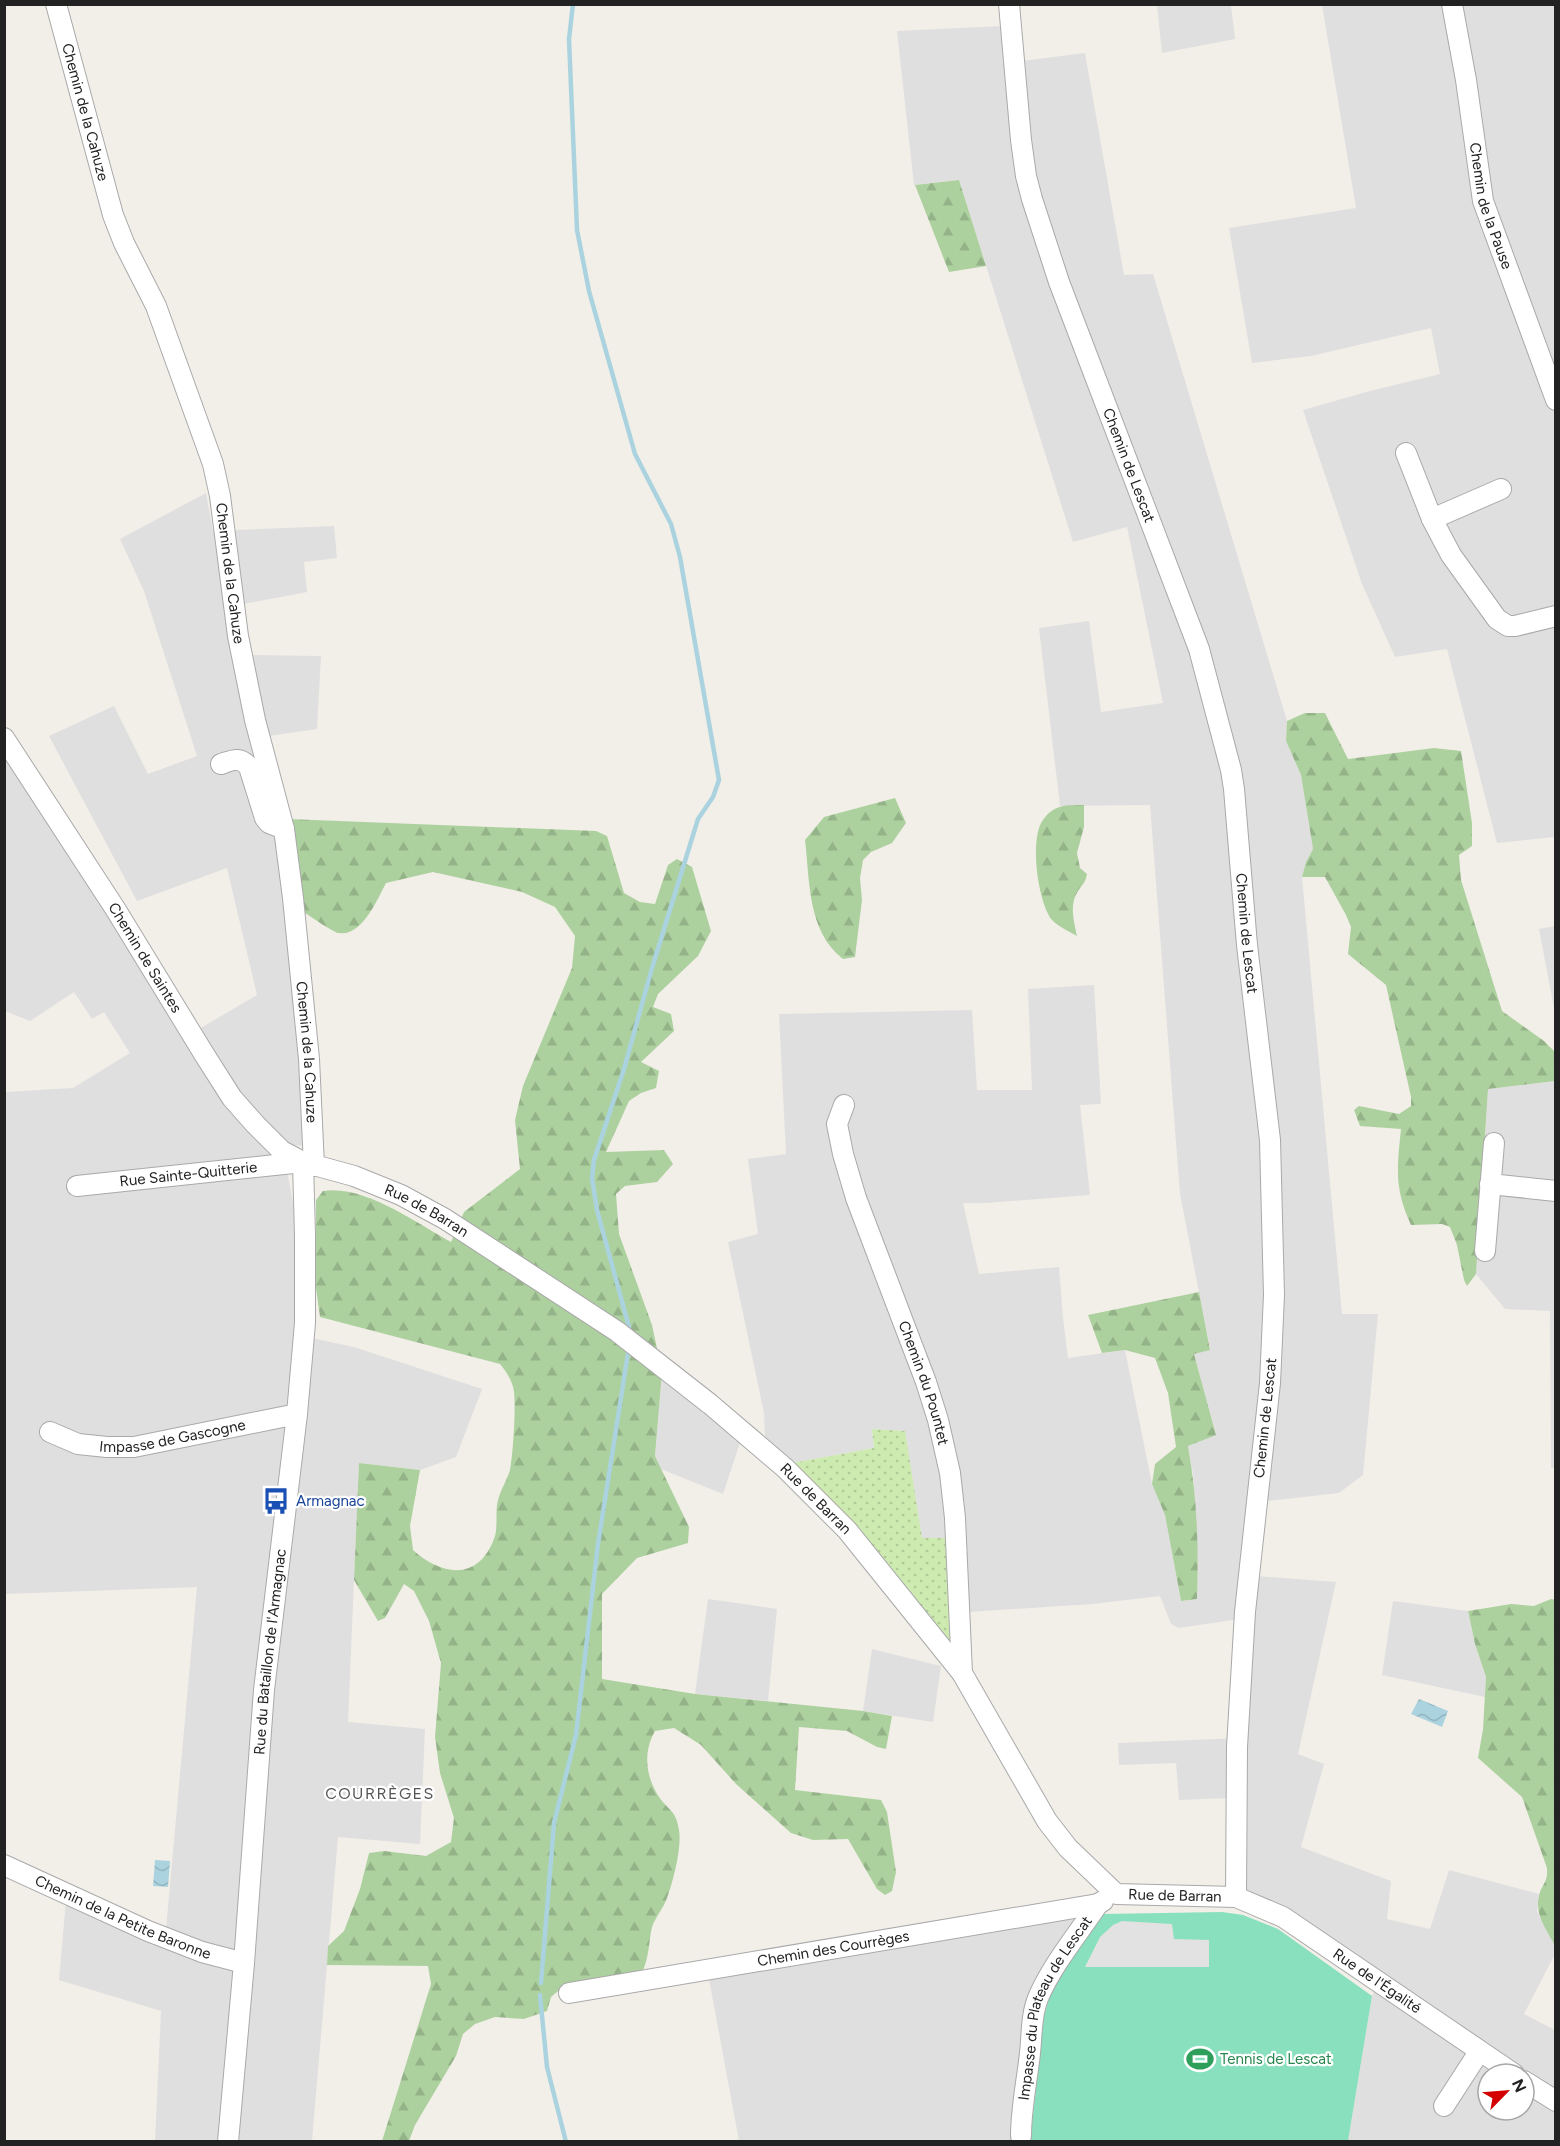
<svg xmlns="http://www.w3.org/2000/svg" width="1560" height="2146" viewBox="0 0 1560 2146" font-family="Figtree,sans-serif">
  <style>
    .residential { fill: #e0dfdf; fill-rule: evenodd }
    .grass { fill: url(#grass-dots) }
    .forest { fill: url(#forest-firs) }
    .pitch { fill: #88e0be }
    .parking { fill: #e2e2e2 }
    .water { fill: url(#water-waves) }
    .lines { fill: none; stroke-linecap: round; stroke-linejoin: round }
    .stream { stroke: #aad3df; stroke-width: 4.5 }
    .minor-casing { stroke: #a9a9a9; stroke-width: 22 }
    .minor { stroke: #fff; stroke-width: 20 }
    .labels { text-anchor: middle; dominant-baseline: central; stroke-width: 4.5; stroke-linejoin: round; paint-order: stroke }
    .street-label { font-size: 15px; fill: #222; stroke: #fff }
    .transit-label { font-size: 15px; fill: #164399; stroke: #fff; text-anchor: start }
    .leisure-label { font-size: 15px; fill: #27864d; stroke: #fff; text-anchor: start }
    .neighbourhood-label { font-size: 16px; letter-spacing: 1.5px; fill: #555; stroke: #fff }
  </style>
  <defs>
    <pattern id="grass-dots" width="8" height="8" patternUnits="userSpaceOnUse" patternTransform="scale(1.5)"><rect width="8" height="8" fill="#cdebb0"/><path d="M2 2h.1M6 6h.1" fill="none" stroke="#b0c997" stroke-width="1.8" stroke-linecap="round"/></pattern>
    <pattern id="forest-firs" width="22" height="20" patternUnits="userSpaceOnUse" patternTransform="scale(1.5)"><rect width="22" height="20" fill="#add19e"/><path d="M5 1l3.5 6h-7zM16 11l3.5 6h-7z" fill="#95b388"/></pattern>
    <pattern id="water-waves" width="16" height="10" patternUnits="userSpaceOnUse" patternTransform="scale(1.5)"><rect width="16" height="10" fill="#aad3df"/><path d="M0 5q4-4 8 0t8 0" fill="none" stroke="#92b5bf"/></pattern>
  </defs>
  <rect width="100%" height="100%" fill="#f2efe9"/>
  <g class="residential">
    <path d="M 1157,5 L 1231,5 L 1235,39 L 1162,53 Z"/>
    <path d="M 1322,5 L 1555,5 L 1555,837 L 1497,843 L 1447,649 L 1395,657 L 1362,584 L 1303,410 L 1370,391 L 1440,374 L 1431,328 L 1311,356 L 1252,363 L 1229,228 L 1356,208 Z"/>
    <path d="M 1003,26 L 1006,63 L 1085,53 L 1124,275 L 1153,274 L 1287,721 L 1286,741 L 1301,775 L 1313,849 L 1306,862 L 1302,877 L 1342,1314 L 1378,1314 L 1363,1475 L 1339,1493 L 1251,1503 L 1243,1575 L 1336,1582 L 1298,1754 L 1324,1764 L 1301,1847 L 1391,1881 L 1387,1919 L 1430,1929 L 1449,1870 L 1539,1894 L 1537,1911 L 1555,1946 L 1555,1954 L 1524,2014 L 1555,2030 L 1555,2141 L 1348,2141 L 1372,1996 L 1380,1976 L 1229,1889 L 1228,1798 L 1179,1800 L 1176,1763 L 1119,1765 L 1118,1743 L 1242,1738 L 1253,1617 L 1179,1628 L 1171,1624 L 1160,1596 L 1093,1604 L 953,1613 L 948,1538 L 922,1539 L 904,1431 L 872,1429 L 874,1448 L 792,1463 L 765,1440 L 764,1413 L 728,1242 L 758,1234 L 748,1159 L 786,1154 L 779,1014 L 972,1010 L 977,1090 L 1032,1090 L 1028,989 L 1094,985 L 1101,1104 L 1080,1105 L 1090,1195 L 986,1203 L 963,1203 L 979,1274 L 1059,1267 L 1063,1318 L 1068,1358 L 1125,1350 L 1152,1484 L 1165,1515 L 1181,1601 L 1197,1599 L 1198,1564 L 1193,1474 L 1188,1446 L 1216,1434 L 1194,1354 L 1210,1349 L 1180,1194 L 1150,805 L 1060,806 L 1039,628 L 1089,621 L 1101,712 L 1163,703 L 1127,527 L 1073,542 L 959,180 L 914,185 L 897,31 ZM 1488,2074 L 1524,2074 L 1524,2110 L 1488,2110 Z"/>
    <path d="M 206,493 L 213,531 L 334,526 L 337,558 L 304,562 L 307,592 L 238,605 L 246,655 L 321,656 L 317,729 L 255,738 L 276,816 L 308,1146 L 287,1145 L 284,1155 L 298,1229 L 297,1335 L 354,1347 L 482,1389 L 456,1457 L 420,1470 L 359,1463 L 348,1722 L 425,1729 L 420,1844 L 338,1837 L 312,2141 L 155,2141 L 161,2011 L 59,1980 L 66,1900 L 165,1940 L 197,1587 L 5,1594 L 5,1092 L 73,1088 L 130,1053 L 104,1012 L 92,1019 L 74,992 L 30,1021 L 5,1011 L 4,749 L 39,802 L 182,1039 L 257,995 L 227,868 L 137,901 L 49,736 L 114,706 L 148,774 L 197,756 L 144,591 L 120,539 Z"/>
    <path d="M 1555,926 L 1556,926 L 1555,1013 L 1539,929 Z"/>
    <path d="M 1555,1081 L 1555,1468 L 1551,1468 L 1550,1311 L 1505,1309 L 1476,1274 L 1488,1089 Z"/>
    <path d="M 662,1372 L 742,1437 L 723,1494 L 661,1469 L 655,1456 Z"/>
    <path d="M 708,1599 L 777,1609 L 768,1701 L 695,1694 Z"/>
    <path d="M 1393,1601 L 1468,1611 L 1475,1644 L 1486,1677 L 1485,1697 L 1382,1675 Z"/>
    <path d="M 872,1649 L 941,1666 L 933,1722 L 863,1711 Z"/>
    <path d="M 1103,1914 L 1057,1980 L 1049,1995 L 1044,2016 L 1030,2141 L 739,2141 L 709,1979 L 1037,1918 Z"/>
  </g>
  <path class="grass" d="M 872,1429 L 905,1431 L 922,1538 L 948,1538 L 954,1634 L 950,1642 L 852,1521 L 792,1463 L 874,1448 Z"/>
  <g class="forest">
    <path d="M 959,180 L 986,266 L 949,272 L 915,185 Z"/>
    <path d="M 1305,713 L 1325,713 L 1348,759 L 1434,748 L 1461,751 L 1472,823 L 1472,846 L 1459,855 L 1461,880 L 1502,1011 L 1544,1041 L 1556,1053 L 1555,1081 L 1488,1089 L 1476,1274 L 1467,1286 L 1464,1280 L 1457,1245 L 1450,1227 L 1442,1224 L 1411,1225 C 1394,1188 1397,1168 1401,1129 L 1360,1126 L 1354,1110 L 1359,1106 L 1399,1114 L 1411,1106 L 1411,1097 L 1386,985 L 1348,954 L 1351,927 L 1346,915 L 1325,877 L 1302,877 L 1306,862 L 1313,849 L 1301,775 L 1286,741 L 1287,721 Z"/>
    <path d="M 895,798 L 906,823 L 892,843 L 871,852 L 863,860 L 860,878 L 862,900 L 855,957 L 843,959 C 807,931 810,881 805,840 L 824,817 Z"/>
    <path d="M 1084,805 L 1084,827 L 1077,853 L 1080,868 L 1087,874 C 1085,884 1083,883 1078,891 C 1069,905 1074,921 1077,936 C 1070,932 1059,927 1053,921 C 1038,905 1029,838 1043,820 C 1054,804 1067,805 1084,805 Z"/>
    <path d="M 288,819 L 596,831 L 607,836 L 624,893 L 640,902 L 655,904 L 668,865 L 677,859 L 692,867 L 711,931 L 698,956 L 658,994 L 653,1007 L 671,1014 L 674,1031 L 641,1062 L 659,1071 L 656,1088 L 641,1093 L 629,1101 L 606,1152 L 664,1150 L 673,1164 L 657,1182 L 625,1186 L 616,1194 L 619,1234 L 652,1325 L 662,1372 L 655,1456 L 689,1527 L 688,1543 L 637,1558 L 602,1594 L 602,1679 L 695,1694 L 863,1711 L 892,1716 L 886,1749 L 877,1747 L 847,1731 L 799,1727 L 795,1790 L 881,1800 L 887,1812 L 896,1872 L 892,1891 L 885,1895 L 877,1889 L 848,1839 L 813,1840 L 791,1833 L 736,1784 L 701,1745 L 674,1728 L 655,1731 C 644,1750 645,1772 656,1792 C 665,1809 676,1808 679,1830 C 682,1847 673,1882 667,1898 C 663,1909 656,1916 652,1927 C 648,1944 650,1959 640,1976 L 563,1987 L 551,1997 L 547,2011 L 524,2019 L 495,2017 L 475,2024 L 463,2034 L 456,2056 L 415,2125 L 409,2141 L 382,2141 L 431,1984 L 428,1966 L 327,1965 L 328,1946 L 344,1931 L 360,1889 L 369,1853 L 384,1851 L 426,1856 L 451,1842 L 454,1818 L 440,1773 L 435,1737 L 441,1663 L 429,1621 L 414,1591 L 404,1584 L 385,1618 L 378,1621 L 354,1580 L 359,1463 L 420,1470 L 410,1526 L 413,1550 C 443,1577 480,1581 495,1536 C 498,1525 495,1511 498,1500 C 501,1489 507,1480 510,1470 C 513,1455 516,1408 514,1392 C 513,1382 506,1371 500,1364 L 320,1317 L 316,1288 L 316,1200 L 323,1191 C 364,1184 416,1223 451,1242 L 464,1212 L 520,1169 L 515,1120 L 523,1086 L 572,968 L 575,936 L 555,907 L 522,892 L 433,872 L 386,883 C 378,898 362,937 339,933 C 332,932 309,915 302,911 Z"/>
    <path d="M 1199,1292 L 1210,1350 L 1194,1354 L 1216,1435 L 1188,1446 C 1197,1496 1199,1548 1197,1599 L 1181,1601 L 1165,1515 L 1152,1484 L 1155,1464 L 1176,1447 L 1168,1393 L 1155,1358 L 1125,1350 L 1102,1353 L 1088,1315 Z"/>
    <path d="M 1551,1599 L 1556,1600 L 1555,1946 C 1547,1930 1534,1914 1539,1896 C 1542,1883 1548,1884 1547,1868 L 1522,1797 L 1478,1758 L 1483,1729 L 1486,1677 L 1475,1644 L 1468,1611 L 1511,1604 L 1534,1606 Z"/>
  </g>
  <path class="pitch" d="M 1222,1912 L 1243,1915 L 1278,1929 L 1372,1996 L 1348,2141 L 1030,2142 L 1044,2016 L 1050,1995 L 1057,1980 L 1103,1914 Z"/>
  <path class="parking" d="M 1122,1921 L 1172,1924 L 1174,1939 L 1209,1940 L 1209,1967 L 1085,1967 L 1100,1937 L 1113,1925 Z"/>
  <g class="water">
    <path d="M 1419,1699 L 1448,1711 L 1442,1727 L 1411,1714 Z"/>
    <path d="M 155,1860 L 170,1861 L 168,1887 L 153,1886 Z"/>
  </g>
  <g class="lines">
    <g class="stream">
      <path d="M 573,4 L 569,39 L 577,230 L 589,291 L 635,454 L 671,524 L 680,557 L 719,780 L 713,797 L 698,819 L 652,968 L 624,1069 L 594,1160 L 592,1178 L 597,1210 L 629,1327"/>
      <path d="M 541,1983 L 554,1823 L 576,1735 L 598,1544 L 628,1353"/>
      <path d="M 540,1995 L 547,2067 L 566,2142"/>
    </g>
    <defs>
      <g id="minor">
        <path id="s1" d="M 56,4 L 113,215 L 124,243 L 156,306 L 213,464 L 220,496 L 238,636 L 255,720 L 284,829 L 293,898 L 309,1059 L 314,1166"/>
        <path id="s2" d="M 1009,4 L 1021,140 L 1026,176 L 1032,199 L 1059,282 L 1199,649 L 1231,770 L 1234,789 L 1247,945 L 1270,1140 L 1274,1295 L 1270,1383 L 1245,1612 L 1237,1747 L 1236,1897"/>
        <path id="s3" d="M 1452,4 L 1466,80 L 1483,201 L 1556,400"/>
        <path d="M 1406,453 L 1432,519 L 1451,555 L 1497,619 L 1508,626 L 1515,626 L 1556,616"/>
        <path d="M 1432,519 L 1501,489"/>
        <path id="s4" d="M 4,738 L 116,910 L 204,1054 L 232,1098 L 255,1124 L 282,1151 L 303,1162 L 354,1176 L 401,1195 L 445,1219 L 618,1332 L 710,1404 L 785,1468 L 847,1530 L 962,1673 L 1047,1821 L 1068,1848 L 1116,1894 L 1236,1897 L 1283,1917 L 1514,2074"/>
        <path d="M 221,764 C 233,760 240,756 249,767 L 265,818 L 269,823 L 284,829"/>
        <path id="s5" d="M 844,1105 L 837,1124 L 843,1154 L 856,1198 L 926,1382 L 938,1420 L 950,1473 L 955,1518 L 962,1673"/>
        <path d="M 1490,1184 L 1556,1191"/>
        <path id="s6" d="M 77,1186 L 303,1162"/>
        <path d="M 1485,1251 L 1494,1143"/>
        <path id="s7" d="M 50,1432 L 78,1444 L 107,1447 L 134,1447 L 297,1414"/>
        <path id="s8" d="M 4,1865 L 148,1931 L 202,1952 L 244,1963"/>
        <path id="s9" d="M 569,1993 L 1098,1904"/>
        <path d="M 1524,2081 L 1556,2101"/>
        <path d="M 1444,2106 L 1479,2052"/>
        <path id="s10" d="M 1021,2136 C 1021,2108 1027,2081 1030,2053 C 1032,2035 1031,2015 1038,1998 C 1052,1965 1078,1934 1098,1904 L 1103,1901"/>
        <path id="s11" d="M 228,2142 L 244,1963 L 264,1690 L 297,1414 L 305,1323 L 305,1236 L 303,1162"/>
      </g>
    </defs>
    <use href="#minor" class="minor-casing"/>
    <use href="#minor" class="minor"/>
  </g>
  <defs>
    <symbol id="bus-bare" viewBox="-9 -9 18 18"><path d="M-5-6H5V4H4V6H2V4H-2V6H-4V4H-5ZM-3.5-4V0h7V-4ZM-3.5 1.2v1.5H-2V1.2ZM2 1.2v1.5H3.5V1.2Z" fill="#1a4fb4" stroke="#fff" stroke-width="2.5" paint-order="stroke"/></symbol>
    <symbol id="stadium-bare" viewBox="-9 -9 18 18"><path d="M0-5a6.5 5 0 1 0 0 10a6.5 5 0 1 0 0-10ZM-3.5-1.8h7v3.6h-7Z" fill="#2e9e5b" stroke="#fff" stroke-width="2.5" paint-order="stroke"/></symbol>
  </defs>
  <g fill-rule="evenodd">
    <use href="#bus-bare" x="257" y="1482" width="38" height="38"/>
    <use href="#stadium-bare" x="1181" y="2040" width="38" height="38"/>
  </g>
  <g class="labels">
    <g class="street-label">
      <text stroke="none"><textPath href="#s1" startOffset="112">Chemin de la Cahuze</textPath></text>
      <text stroke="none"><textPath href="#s3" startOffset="206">Chemin de la Pause</textPath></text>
      <text stroke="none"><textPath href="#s2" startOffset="480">Chemin de Lescat</textPath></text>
      <text stroke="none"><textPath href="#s1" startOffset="598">Chemin de la Cahuze</textPath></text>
      <text stroke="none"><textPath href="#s2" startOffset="966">Chemin de Lescat</textPath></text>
      <text stroke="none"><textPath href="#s4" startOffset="261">Chemin de Saintes</textPath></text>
      <text stroke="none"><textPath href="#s1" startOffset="1084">Chemin de la Cahuze</textPath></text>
      <text stroke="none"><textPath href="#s6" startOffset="112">Rue Sainte-Quitterie</textPath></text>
      <text stroke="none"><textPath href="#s4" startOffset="656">Rue de Barran</textPath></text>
      <text stroke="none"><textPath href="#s5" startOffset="294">Chemin du Pountet</textPath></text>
      <text transform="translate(1265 1418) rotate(-84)">Chemin de Lescat</text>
      <text stroke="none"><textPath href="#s7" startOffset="126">Impasse de Gascogne</textPath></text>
      <text stroke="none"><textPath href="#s4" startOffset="1142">Rue de Barran</textPath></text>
      <text stroke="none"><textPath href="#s11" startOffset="492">Rue du Bataillon de l'Armagnac</textPath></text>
      <text stroke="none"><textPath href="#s4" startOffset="1700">Rue de Barran</textPath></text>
      <text stroke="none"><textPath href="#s8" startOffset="130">Chemin de la Petite Baronne</textPath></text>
      <text stroke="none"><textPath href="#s9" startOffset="268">Chemin des Courrèges</textPath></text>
      <text stroke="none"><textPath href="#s4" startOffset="1926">Rue de l'Égalité</textPath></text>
      <text stroke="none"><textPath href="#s10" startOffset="135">Impasse du Plateau de Lescat</textPath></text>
    </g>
    <g class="transit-label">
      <text x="296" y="1501">Armagnac</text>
    </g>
    <g class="leisure-label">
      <text x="1220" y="2059">Tennis de Lescat</text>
    </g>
    <g class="neighbourhood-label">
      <text x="380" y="1793">COURRÈGES</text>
    </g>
  </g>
  <rect width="1560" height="2146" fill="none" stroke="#222222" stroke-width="12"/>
  <g transform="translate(1506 2092) rotate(65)"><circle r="28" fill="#ffffff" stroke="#a7a7a7" stroke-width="1.5"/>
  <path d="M0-4.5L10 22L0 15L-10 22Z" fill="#d40000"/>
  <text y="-9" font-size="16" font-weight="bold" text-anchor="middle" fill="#222222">N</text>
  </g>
</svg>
